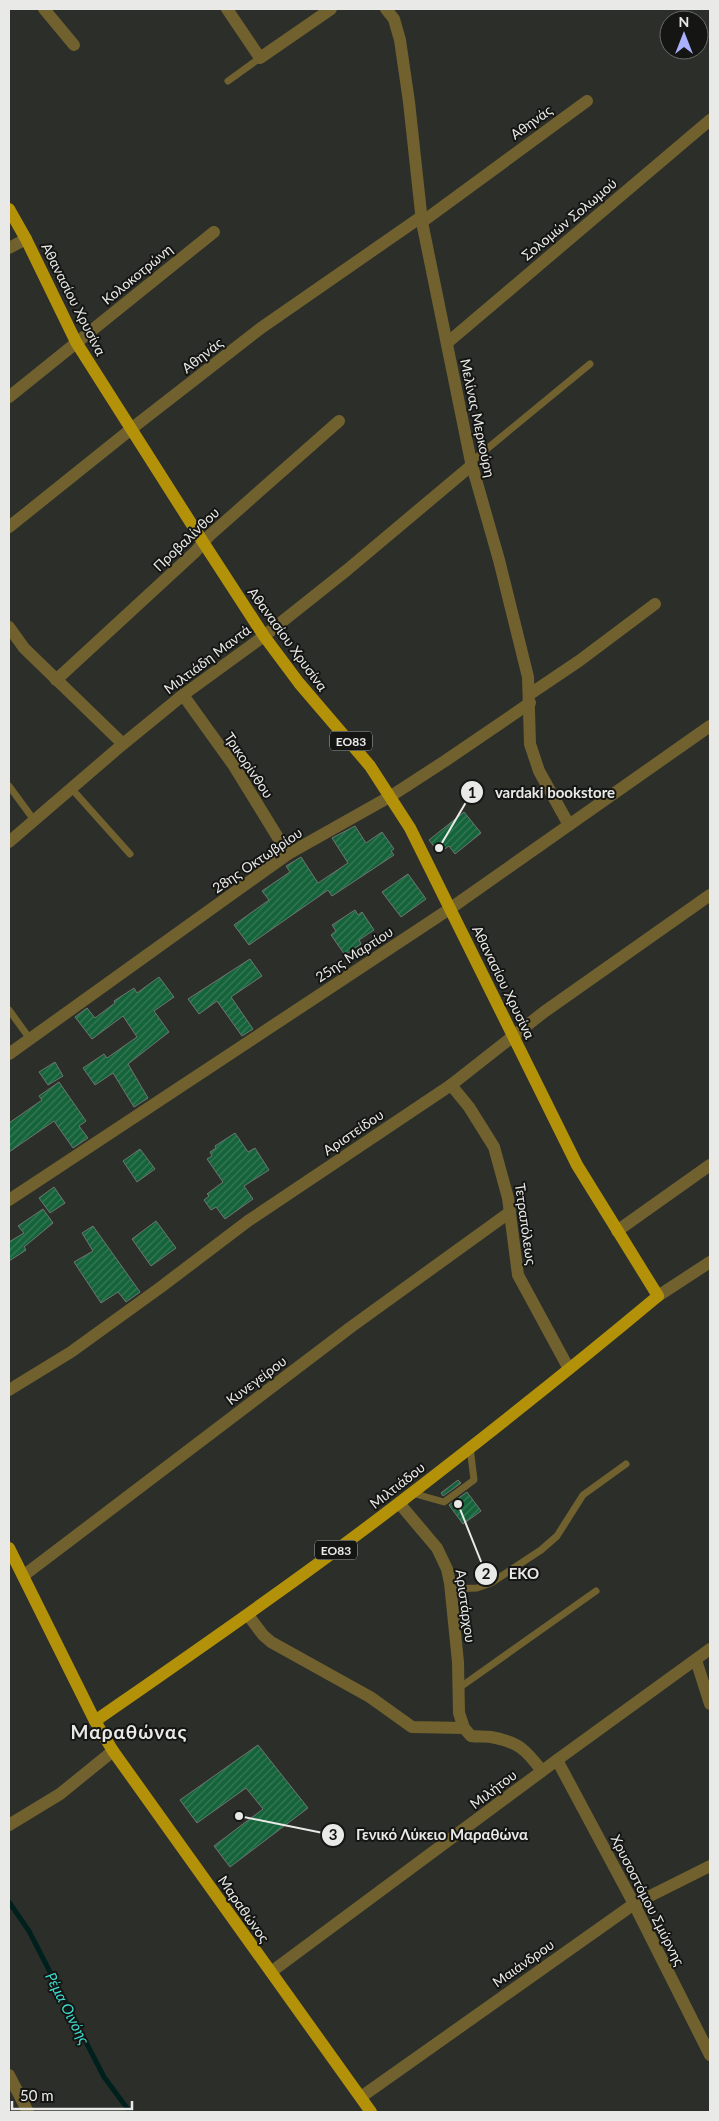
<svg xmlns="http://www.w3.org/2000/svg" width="719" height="2121" viewBox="0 0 719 2121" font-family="Lato,sans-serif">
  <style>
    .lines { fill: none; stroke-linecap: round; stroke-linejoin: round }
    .stream { stroke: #00201d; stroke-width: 5 }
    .building { fill: url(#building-hatch); stroke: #6f7571 }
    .lane { stroke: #70612f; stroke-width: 7 }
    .street { stroke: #70612f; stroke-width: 12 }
    .primary { stroke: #b39209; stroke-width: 12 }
    .labels { text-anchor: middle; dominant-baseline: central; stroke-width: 4; stroke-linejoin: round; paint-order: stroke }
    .shield { fill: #151614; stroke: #a9aaa8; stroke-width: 1 }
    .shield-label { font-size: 12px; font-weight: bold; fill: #e9eae7 }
    .street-label { font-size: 14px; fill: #e9eae7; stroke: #151614 }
    .water-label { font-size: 15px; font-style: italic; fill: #3eddcf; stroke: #151614 }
    .district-label { font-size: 19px; font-weight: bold; letter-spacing: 1px; fill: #e9eae7; stroke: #151614 }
    .leader { fill: none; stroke: #e9eae7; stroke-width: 2 }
    .callout-dot { fill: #e9eae7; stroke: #151614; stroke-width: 2 }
    .mark-label { font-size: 15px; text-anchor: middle; font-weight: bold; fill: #111 }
    .callout-label { font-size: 15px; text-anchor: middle; font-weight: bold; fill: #e9eae7; stroke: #151614; stroke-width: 4; stroke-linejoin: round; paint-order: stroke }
  </style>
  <defs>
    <pattern id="building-hatch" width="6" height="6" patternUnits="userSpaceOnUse" patternTransform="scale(1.25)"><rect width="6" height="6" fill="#15633a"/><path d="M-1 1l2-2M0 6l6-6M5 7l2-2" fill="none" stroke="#377a56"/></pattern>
  </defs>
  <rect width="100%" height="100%" fill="#2c2e29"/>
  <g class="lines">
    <path class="stream" d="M 9,1902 L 29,1931 L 104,2077 L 130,2112"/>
  </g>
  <g class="building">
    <path d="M 464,812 L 481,833 L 455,854 L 449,846 L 439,853 L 429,840 Z"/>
    <path d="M 355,826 L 366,843 L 382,832 L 394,849 L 391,851 L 394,855 L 332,896 L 328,890 L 249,945 L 234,925 L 269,900 L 262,891 L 290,872 L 286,866 L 301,857 L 318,883 L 348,863 L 332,838 Z"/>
    <path d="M 408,874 L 426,899 L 401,917 L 382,892 Z"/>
    <path d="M 355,910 L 358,915 L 362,912 L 374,930 L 359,940 L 361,944 L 345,955 L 331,935 L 336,931 L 332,925 Z"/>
    <path d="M 250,959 L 262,976 L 231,997 L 253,1029 L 242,1036 L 217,1001 L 199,1014 L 188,999 Z"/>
    <path d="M 159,977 L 174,997 L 154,1011 L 169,1032 L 128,1064 L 148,1098 L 134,1107 L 113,1073 L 95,1085 L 83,1068 L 104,1054 L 107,1058 L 137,1037 L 123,1016 L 92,1039 L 75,1017 L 87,1008 L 95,1018 L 115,1003 L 114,1001 L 134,988 L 137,993 Z"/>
    <path d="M 55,1062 L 63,1076 L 48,1085 L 39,1072 Z"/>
    <path d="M 59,1082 L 86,1121 L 79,1126 L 88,1138 L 73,1148 L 54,1121 L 9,1152 L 9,1123 L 42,1100 L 39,1096 Z"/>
    <path d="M 235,1133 L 248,1152 L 255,1148 L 269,1170 L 244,1186 L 253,1199 L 225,1219 L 216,1207 L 211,1210 L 204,1200 L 209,1196 L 207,1194 L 223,1182 L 207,1159 L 212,1156 L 210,1152 L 216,1148 L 215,1146 Z"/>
    <path d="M 140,1149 L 155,1169 L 137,1182 L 123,1161 Z"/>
    <path d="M 54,1187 L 65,1203 L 50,1213 L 39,1198 Z"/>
    <path d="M 43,1209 L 53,1223 L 24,1247 L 26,1250 L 9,1261 L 9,1242 L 24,1233 L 18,1226 Z"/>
    <path d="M 156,1221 L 176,1248 L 151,1266 L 132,1239 Z"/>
    <path d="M 93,1226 L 140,1292 L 126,1302 L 118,1292 L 101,1303 L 74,1262 L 93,1251 L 82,1233 Z"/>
    <path d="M 458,1480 L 461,1483 L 443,1496 L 441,1493 Z"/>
    <path d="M 467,1492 L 481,1511 L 463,1524 L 449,1505 Z"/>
    <path d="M 258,1745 L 308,1808 L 230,1867 L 214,1846 L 263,1809 L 246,1788 L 197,1823 L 180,1800 Z"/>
  </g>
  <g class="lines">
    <g class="lane">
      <path d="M 228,81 L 260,58"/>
      <path d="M 471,462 L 590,364"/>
      <path d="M 9,786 L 34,820"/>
      <path d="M 71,788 L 130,854"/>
      <path d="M 9,1010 L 30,1039"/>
      <path d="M 412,1493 L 444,1502 L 474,1480 L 470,1447"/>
      <path d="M 451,1589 L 477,1588 L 491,1583 L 541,1550 L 557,1536 L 583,1495 L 626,1464"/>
      <path d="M 459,1688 L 596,1591"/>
    </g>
    <g class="street">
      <path d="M 44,9 L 74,45"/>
      <path d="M 227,9 L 260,58 L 331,9"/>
      <path d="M 386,9 L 394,19 L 400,40 L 409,102 L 422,222 L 471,462 L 499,560 L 528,677 L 530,744 L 539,771 L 569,825"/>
      <path d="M 422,222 L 587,101"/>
      <path d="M 9,248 L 26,239"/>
      <path d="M 447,343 L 710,120"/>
      <path d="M 9,397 L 214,232"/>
      <path d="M 9,527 L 140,422 L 261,328 L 421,217"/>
      <path d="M 9,627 L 24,648 L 123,744"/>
      <path d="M 56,680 L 195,552 L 210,535 L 339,421"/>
      <path d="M 530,694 L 579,661 L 655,604"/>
      <path d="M 183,695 L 234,766 L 288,854"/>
      <path d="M 9,842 L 123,744 L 183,695 L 264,636 L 347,570 L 472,465"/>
      <path d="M 9,1054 L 288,854 L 391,796 L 445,761 L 530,703"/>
      <path d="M 451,1085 L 469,1107 L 494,1147 L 508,1198 L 518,1275 L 569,1369"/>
      <path d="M 9,1200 L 451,908 L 710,726"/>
      <path d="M 617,1231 L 710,1165"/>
      <path d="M 658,1296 L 710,1262"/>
      <path d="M 9,1390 L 71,1352 L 161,1287 L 248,1221 L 451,1085 L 544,1012 L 710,895"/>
      <path d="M 399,1503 L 437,1548 L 447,1569 L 450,1583 L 458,1662 L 459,1713 L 464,1728"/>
      <path d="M 23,1576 L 351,1327 L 510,1212"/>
      <path d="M 248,1615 L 263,1635 L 271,1642 L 370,1697 L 412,1727 L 464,1728 L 471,1736 C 478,1737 485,1736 491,1737 C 519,1742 526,1750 542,1771"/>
      <path d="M 696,1660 L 710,1704"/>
      <path d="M 557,1760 L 634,1904 L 710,2055"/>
      <path d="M 9,1825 L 60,1794 L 113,1751"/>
      <path d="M 271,1972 L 557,1760 L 710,1649"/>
      <path d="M 9,2075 L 28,2112"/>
      <path d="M 361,2097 L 634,1904 L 710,1866"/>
    </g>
    <g class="primary">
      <path d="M 9,209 L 26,239 L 76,342 L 203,542 L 264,636 L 299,683 L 370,766 L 410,828 L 577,1165 L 658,1296 C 573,1367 486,1436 399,1503 C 300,1579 197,1650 95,1721"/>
      <path d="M 9,1548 L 95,1721 L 113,1751 L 371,2112"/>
    </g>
  </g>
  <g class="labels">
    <g class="shield">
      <rect x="330" y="731.5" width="42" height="19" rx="4"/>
      <rect x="315" y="1540.5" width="42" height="19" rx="4"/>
    </g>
    <g class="shield-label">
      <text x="351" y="741">ΕΟ83</text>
      <text x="336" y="1550">ΕΟ83</text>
    </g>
    <g class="street-label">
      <text transform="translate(531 122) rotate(-36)">Αθηνάς</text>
      <text transform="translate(569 219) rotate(-40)">Σολομών Σολωμού</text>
      <text transform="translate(137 274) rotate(-39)">Κολοκοτρώνη</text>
      <text transform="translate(74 299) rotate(63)">Αθανασίου Χρυσίνα</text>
      <text transform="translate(202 355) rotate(-38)">Αθηνάς</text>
      <text transform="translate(478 418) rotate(78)">Μελίνας Μερκούρη</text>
      <text transform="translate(186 539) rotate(-44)">Προβαλίνθου</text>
      <text transform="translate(288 639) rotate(54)">Αθανασίου Χρυσίνα</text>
      <text transform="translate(207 659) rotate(-37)">Μιλτιάδη Μαντά</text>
      <text transform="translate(249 765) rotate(56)">Τρικορίνθου</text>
      <text transform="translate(257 860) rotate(-34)">28ης Οκτωβρίου</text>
      <text transform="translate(354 954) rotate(-33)">25ης Μαρτίου</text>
      <text transform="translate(504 982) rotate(64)">Αθανασίου Χρυσίνα</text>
      <text transform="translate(353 1132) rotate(-34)">Αριστείδου</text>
      <text transform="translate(526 1224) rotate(82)">Τετραπόλεως</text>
      <text transform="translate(256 1380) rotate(-37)">Κυνεγείρου</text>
      <text transform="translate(397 1485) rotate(-38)">Μιλτιάδου</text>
      <text transform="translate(466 1606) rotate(82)">Αριστάρχου</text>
      <text transform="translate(493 1789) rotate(-37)">Μιλήτου</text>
      <text transform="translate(648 1900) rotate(63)">Χρυσοστόμου Σμύρνης</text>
      <text transform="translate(244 1909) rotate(55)">Μαραθώνος</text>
      <text transform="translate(523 1963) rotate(-35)">Μαιάνδρου</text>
    </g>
    <g class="water-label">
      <text transform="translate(68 2008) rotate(63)">Ρέμα Οινόης</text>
    </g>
    <g class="district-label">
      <text x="129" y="1731">Μαραθώνας</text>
    </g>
  </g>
  <path class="leader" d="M439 848L472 792M458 1504L486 1574M239 1816L333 1835"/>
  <g class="callout-dot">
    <circle cx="439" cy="848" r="5"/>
    <circle cx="458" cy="1504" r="5"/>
    <circle cx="239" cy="1816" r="5"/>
    <circle cx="472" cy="792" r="12"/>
    <circle cx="486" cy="1574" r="12"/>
    <circle cx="333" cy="1835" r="12"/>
  </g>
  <g class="mark-label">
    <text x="472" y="798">1</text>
    <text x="486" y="1579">2</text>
    <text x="333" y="1840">3</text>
  </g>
  <g class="callout-label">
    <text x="555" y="798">vardaki bookstore</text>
    <text x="524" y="1579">EKO</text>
    <text x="442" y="1840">Γενικό Λύκειο Μαραθώνα</text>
  </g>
  <rect width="719" height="2121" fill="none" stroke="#e9eae7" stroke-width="20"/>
  <g transform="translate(684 35)"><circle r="24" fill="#151614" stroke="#6a6b68"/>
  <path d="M0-4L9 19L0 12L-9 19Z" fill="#a9b0fc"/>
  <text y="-8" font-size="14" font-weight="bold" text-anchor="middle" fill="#e9eae7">N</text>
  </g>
  <path d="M12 2101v8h120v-8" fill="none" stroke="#e9eae7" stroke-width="2.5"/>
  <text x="20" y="2101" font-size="15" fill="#e9eae7" stroke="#151614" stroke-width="4" paint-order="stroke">50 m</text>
</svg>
